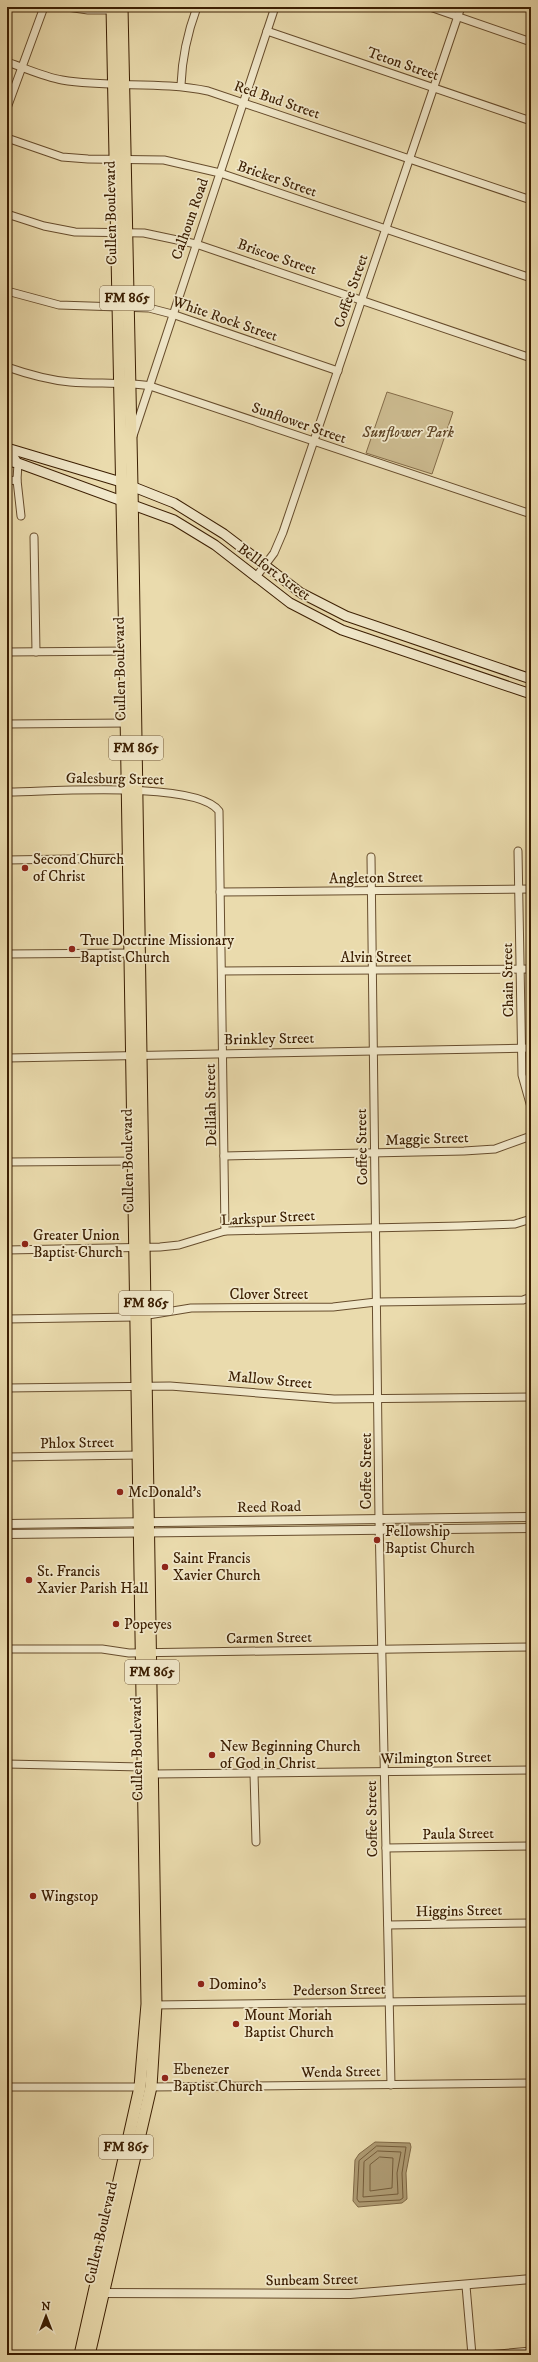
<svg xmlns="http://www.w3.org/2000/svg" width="538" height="2362" viewBox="0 0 538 2362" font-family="'IM FELL DW Pica',serif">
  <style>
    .green { fill: #ccbb90; stroke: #846c49 }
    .water { fill: #ae9b73; stroke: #806946 }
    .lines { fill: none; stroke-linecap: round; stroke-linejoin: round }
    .shore { stroke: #745c3a; stroke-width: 1 }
    .minor-casing { stroke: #674d2d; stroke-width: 9 }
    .tertiary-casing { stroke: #674d2d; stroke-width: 10 }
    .secondary-casing { stroke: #3b1e02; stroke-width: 11 }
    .primary-casing { stroke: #3b1e02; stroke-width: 13 }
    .minor { stroke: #f1e8ca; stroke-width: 7 }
    .tertiary { stroke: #f1e8ca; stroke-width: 8 }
    .secondary { stroke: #f1e8ca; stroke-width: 9 }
    .primary { stroke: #eadbad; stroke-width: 11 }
    .poi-dot { fill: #8f2418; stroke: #f1e8ca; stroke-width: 1.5 }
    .labels { text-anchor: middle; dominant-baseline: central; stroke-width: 3.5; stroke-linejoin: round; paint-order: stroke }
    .shield { fill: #f1e8ca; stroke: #725b3e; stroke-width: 1 }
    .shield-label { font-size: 14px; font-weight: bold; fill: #3b1e02 }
    .street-label { font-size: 15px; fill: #3b1e02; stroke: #f1e8ca }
    .park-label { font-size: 15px; font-style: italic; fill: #5f4526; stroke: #f1e8ca }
    .poi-label { font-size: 15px; fill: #3b1e02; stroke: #f1e8ca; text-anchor: start }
  </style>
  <rect width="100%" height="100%" fill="#eadbad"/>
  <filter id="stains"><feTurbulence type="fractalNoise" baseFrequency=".005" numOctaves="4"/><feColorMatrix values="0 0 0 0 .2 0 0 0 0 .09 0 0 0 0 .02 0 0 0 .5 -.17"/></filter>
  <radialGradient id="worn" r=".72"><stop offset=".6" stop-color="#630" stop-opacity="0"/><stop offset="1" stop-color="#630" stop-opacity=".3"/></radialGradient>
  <path class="green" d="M 387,392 L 453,412 L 432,474 L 366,453 Z"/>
  <path class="water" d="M 375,2142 L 410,2143 L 411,2147 L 406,2173 L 407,2199 L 402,2203 L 358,2207 L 353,2201 L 355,2160 L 359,2154 Z"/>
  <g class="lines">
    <g class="shore">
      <path d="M 377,2146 L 406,2147 L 402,2173 L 403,2198 L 400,2200 L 359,2202 L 357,2199 L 359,2161 Z"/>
      <path d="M 378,2151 L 401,2152 L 397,2173 L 398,2194 L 363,2197 L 364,2162 Z"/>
      <path d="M 380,2157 L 393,2158 L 392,2188 L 370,2191 L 370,2165 Z"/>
    </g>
    <defs>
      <g id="minor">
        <path d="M 67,7 L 88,10 L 115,10"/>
        <path d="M 430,7 L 531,42"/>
        <path d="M 267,31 L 531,121"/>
        <path d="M 7,62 C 25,68 44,77 62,80 C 111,88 160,81 208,91 L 531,200"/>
        <path d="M 181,85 C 182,57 187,34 197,7"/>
        <path d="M 7,108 L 44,7"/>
        <path d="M 7,138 L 62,157 L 88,159 L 164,160 L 220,173 L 531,278"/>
        <path d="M 7,214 L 44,226 L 75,232 L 144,233 L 196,244 L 531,358"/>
        <path d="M 7,291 L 59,305 L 149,308 L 172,314 L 338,371"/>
        <path d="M 7,367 C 27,374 48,380 70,382 C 97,384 124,382 150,386 L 531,514"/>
        <path d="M 133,436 L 275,7"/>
        <path d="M 9,447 L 18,463 L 17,480 L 21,516"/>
        <path d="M 7,481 L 17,480"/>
        <path d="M 34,537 L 36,652"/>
        <path d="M 256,577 L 274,553 L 283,532 L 461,7"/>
        <path d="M 7,652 L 129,651"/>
        <path d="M 7,724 L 129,723"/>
        <path d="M 7,792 C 46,792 197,780 219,811 L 225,1231"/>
        <path d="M 518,851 L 522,1075 L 531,1107"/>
        <path d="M 371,857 L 379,1519 L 391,2085"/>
        <path d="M 7,860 L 131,858"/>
        <path d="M 220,892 L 531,889"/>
        <path d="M 7,954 L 133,953"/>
        <path d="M 222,971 L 531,969"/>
        <path d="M 7,1058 L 531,1048"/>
        <path d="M 224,1156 L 464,1151 L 495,1149 L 531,1136"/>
        <path d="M 7,1162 L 137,1161"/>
        <path d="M 7,1250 L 160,1247 L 179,1245 L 225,1231 L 461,1226 L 515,1224 L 531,1219"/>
        <path d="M 7,1319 L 136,1317 L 191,1308 L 333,1307 L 376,1302 L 523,1300 L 531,1297"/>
        <path d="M 7,1388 L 170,1386 L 334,1399 L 531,1397"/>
        <path d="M 7,1457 L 141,1455"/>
        <path d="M 7,1649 L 102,1649 L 129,1653 L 531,1647"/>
        <path d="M 7,1764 L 142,1767 L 153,1774 L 531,1770"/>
        <path d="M 254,1774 L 256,1842"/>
        <path d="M 386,1848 L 531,1846"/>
        <path d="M 388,1925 L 531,1923"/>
        <path d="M 153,2005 L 531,2000"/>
        <path d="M 7,2087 L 140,2087"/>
        <path d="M 151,2087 L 531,2083"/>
        <path d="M 466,2286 L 472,2355"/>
        <path d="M 487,2355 L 531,2351"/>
      </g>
      <g id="tertiary">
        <path d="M 7,1524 L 531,1517"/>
        <path d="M 7,1534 L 531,1528"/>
        <path d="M 100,2293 L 350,2294 L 531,2279"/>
      </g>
      <g id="secondary">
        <path d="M 7,448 L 121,482 L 174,503 L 224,534 L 301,593 L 346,616 L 531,679"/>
        <path d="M 7,461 L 18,463 L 174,520 L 215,545 L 290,603 L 342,630 L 531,694"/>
      </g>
      <g id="primary">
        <path d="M 80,2355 L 140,2087 L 147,2004 L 125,651 L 112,7"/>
        <path d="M 89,2355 L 151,2087 L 156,2005 L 132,486 L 122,7"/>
      </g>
    </defs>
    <use href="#minor" class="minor-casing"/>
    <use href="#tertiary" class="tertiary-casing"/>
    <use href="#secondary" class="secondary-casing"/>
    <use href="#primary" class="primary-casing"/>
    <use href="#minor" class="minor"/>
    <use href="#tertiary" class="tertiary"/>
    <use href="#secondary" class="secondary"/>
    <use href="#primary" class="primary"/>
  </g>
  <g class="poi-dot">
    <circle cx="25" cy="868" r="4"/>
    <circle cx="72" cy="949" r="4"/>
    <circle cx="25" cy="1244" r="4"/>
    <circle cx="120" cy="1492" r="4"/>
    <circle cx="377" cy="1540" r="4"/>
    <circle cx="165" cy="1567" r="4"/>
    <circle cx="29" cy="1580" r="4"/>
    <circle cx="116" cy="1624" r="4"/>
    <circle cx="212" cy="1755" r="4"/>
    <circle cx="33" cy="1896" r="4"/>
    <circle cx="201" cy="1984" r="4"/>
    <circle cx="236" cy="2024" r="4"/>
    <circle cx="165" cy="2078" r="4"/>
  </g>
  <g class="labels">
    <g class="shield">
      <rect x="100" y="286" width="54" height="24" rx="3"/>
      <rect x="109" y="736" width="54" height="24" rx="3"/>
      <rect x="119" y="1291" width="54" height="24" rx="3"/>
      <rect x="125" y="1660" width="54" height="24" rx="3"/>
      <rect x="99" y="2135" width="54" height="24" rx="3"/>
    </g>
    <g class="shield-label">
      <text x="127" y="298">FM 865</text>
      <text x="136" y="748">FM 865</text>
      <text x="146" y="1303">FM 865</text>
      <text x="152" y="1672">FM 865</text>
      <text x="126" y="2147">FM 865</text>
    </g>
    <g class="street-label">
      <text transform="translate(403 64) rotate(19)">Teton Street</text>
      <text transform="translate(277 100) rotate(19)">Red Bud Street</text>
      <text transform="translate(277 179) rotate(19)">Bricker Street</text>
      <text transform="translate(111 213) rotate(-91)">Cullen Boulevard</text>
      <text transform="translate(190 219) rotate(-71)">Calhoun Road</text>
      <text transform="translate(277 257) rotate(19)">Briscoe Street</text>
      <text transform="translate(351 291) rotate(-71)">Coffee Street</text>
      <text transform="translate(225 319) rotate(19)">White Rock Street</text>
      <text transform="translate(299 423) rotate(19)">Sunflower Street</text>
      <text transform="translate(274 572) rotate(36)">Bellfort Street</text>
      <text transform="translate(120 669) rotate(-91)">Cullen Boulevard</text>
      <text transform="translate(115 779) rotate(1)">Galesburg Street</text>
      <text transform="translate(376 878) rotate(-1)">Angleton Street</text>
      <text x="376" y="957">Alvin Street</text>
      <text transform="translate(508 980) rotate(-91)">Chain Street</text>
      <text transform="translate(269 1039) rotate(-1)">Brinkley Street</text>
      <text transform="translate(211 1105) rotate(-91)">Delilah Street</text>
      <text transform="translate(427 1139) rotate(-2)">Maggie Street</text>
      <text transform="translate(362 1147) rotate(-91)">Coffee Street</text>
      <text transform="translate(128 1161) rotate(-91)">Cullen Boulevard</text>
      <text transform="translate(268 1218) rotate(-3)">Larkspur Street</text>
      <text x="269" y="1294">Clover Street</text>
      <text transform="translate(270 1380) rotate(5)">Mallow Street</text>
      <text transform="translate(77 1443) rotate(-1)">Phlox Street</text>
      <text transform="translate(366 1471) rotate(-90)">Coffee Street</text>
      <text transform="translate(269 1507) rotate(-1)">Reed Road</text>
      <text transform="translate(269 1638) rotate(-1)">Carmen Street</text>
      <text transform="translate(137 1749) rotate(-91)">Cullen Boulevard</text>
      <text transform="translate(436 1758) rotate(-1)">Wilmington Street</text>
      <text transform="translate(372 1819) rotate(-91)">Coffee Street</text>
      <text transform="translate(458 1834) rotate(-1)">Paula Street</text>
      <text transform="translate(459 1911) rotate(-1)">Higgins Street</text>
      <text transform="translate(339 1990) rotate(-1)">Pederson Street</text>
      <text transform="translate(341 2072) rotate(-1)">Wenda Street</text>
      <text transform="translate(101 2233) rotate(-77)">Cullen Boulevard</text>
      <text transform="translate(312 2280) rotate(-1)">Sunbeam Street</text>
    </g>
    <g class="park-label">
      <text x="408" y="432">Sunflower Park</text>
    </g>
    <g class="poi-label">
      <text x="33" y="859">Second Church<tspan x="33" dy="17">of Christ</tspan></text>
      <text x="80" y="940">True Doctrine Missionary<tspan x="80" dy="17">Baptist Church</tspan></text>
      <text x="33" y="1235">Greater Union<tspan x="33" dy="17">Baptist Church</tspan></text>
      <text x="128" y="1492">McDonald's</text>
      <text x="385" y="1531">Fellowship<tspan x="385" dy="17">Baptist Church</tspan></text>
      <text x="173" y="1558">Saint Francis<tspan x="173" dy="17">Xavier Church</tspan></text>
      <text x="37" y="1571">St. Francis<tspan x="37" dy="17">Xavier Parish Hall</tspan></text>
      <text x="124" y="1624">Popeyes</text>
      <text x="220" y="1746">New Beginning Church<tspan x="220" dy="17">of God in Christ</tspan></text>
      <text x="41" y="1896">Wingstop</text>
      <text x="209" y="1984">Domino's</text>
      <text x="244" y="2015">Mount Moriah<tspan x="244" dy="17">Baptist Church</tspan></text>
      <text x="173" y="2069">Ebenezer<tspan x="173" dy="17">Baptist Church</tspan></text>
    </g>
  </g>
  <rect width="538" height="2362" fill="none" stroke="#eadbad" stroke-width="24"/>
  <rect x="8" y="8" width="522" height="2346" fill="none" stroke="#3b1e02" stroke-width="2"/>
  <rect x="12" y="12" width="514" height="2338" fill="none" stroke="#3b1e02"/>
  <g transform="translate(46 2316)" stroke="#f1e8ca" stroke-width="3" paint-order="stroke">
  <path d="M0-3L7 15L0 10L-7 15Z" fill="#3b1e02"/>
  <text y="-6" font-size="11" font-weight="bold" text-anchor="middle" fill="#3b1e02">N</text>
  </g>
  <rect width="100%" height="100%" filter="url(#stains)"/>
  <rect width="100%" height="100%" fill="url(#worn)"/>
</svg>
